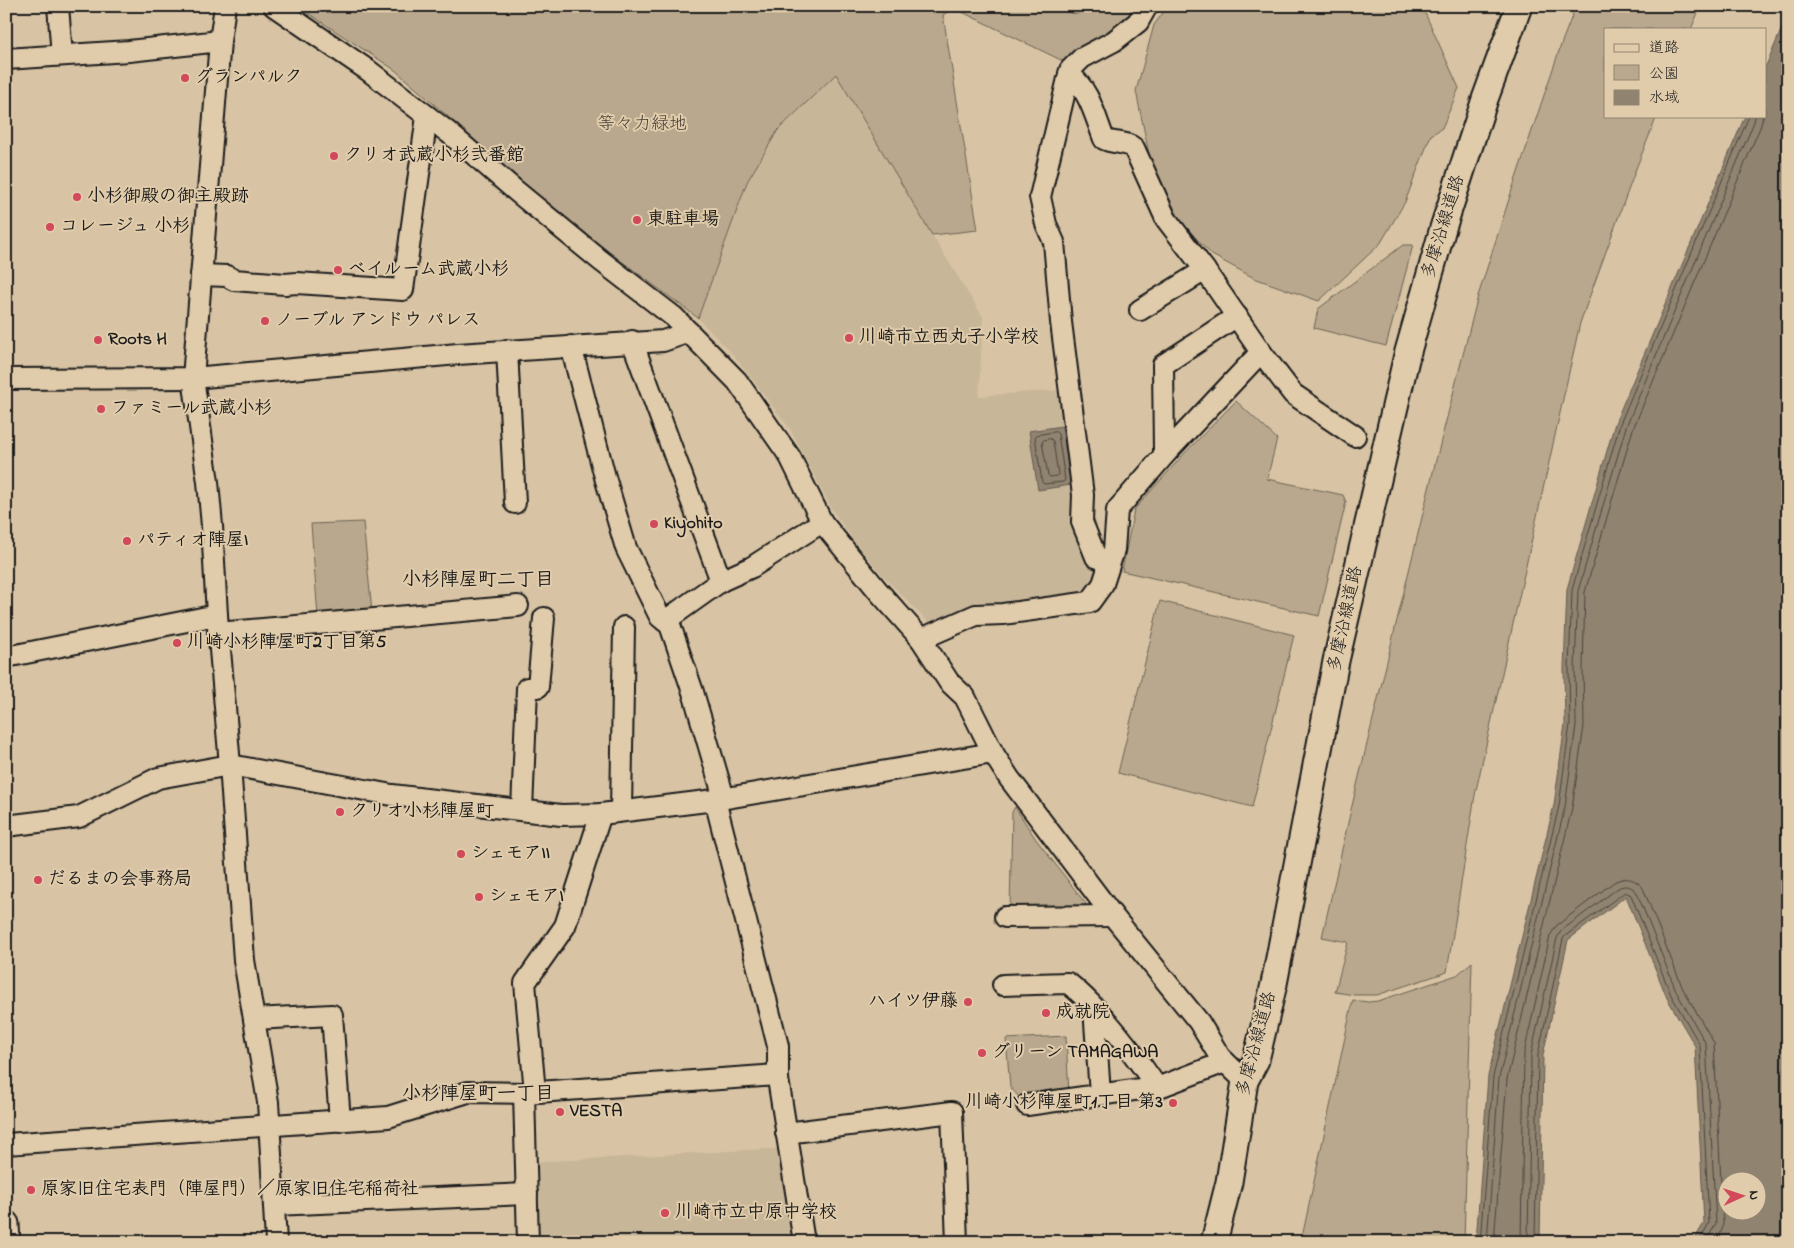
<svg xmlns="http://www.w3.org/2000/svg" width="1794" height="1248" viewBox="0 0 1794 1248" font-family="'Indie Flower','Klee One',sans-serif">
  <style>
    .built { fill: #c8b699 }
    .green { fill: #b9a88d; stroke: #6a6254 }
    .water { fill: #908370; stroke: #625a4e; fill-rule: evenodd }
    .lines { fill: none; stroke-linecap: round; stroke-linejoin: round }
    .shore { stroke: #4a453e; stroke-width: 1 }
    .minor-casing { stroke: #1c1c1c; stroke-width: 24 }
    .major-casing { stroke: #1c1c1c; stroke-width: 29 }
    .minor { stroke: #e0cbaa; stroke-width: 20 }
    .major { stroke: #e0cbaa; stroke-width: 25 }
    .poi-dot { fill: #d1495b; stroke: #e0cbaa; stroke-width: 2 }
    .labels { text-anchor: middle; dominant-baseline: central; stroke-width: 4; stroke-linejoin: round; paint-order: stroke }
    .poi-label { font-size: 18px; font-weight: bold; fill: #1c1c1c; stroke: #e0cbaa; text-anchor: start }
    .park-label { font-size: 18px; fill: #433f38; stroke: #e0cbaa }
    .street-label { font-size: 18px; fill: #1c1c1c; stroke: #e0cbaa }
    .neighbourhood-label { font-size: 19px; font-weight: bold; fill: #1c1c1c; stroke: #e0cbaa }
  </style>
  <rect width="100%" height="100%" fill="#d8c4a4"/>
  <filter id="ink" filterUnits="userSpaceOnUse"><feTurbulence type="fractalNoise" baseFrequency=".02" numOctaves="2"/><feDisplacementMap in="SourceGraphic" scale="10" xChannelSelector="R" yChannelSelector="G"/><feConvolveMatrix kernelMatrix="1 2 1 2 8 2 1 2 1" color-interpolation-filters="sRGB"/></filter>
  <g filter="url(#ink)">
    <g class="built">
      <path d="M 837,73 L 932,235 L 983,317 L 979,396 L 1061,390 L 1080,526 L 1099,574 L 1082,598 L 990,610 L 982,604 L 930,624 L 885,578 L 853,540 L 831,508 L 790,429 L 735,357 L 698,318 L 747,182 L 778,130 Z"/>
      <path d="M 784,1148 L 798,1242 L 537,1242 L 535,1162 Z"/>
    </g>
    <g class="green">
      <path d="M 297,6 L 1140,6 L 1125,25 L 1067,63 L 954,8 L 943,15 L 978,230 L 932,235 L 836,74 L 778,130 L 747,182 L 698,318 L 612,254 L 526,185 L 395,70 Z"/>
      <path d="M 1168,6 L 1389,6 L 1425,13 L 1459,88 L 1442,128 L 1431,135 L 1405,202 L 1380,244 L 1319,301 L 1254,278 L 1212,255 L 1181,222 L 1150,159 L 1136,91 L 1154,25 Z"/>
      <path d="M 1576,6 L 1701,6 L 1691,29 L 1605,29 L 1605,116 L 1657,116 L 1637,166 L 1580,323 L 1475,795 L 1447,972 L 1377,995 L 1354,995 L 1335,992 L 1348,942 L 1322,937 L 1350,814 L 1433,472 L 1478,296 L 1511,193 L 1563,39 Z"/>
      <path d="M 1403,245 L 1413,245 L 1386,346 L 1314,328 L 1318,309 Z"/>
      <path d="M 1236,401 L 1277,439 L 1267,479 L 1343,495 L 1346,502 L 1319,616 L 1122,571 L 1134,510 L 1184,454 Z"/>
      <path d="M 363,522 L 372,612 L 318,617 L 311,524 Z"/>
      <path d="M 1160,601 L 1294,635 L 1252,807 L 1118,773 Z"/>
      <path d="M 1015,807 L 1035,838 L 1089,908 L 1010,913 L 1012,812 Z"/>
      <path d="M 1472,962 L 1464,1242 L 1301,1242 L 1353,1000 L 1368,1002 L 1378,1001 L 1457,975 Z"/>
      <path d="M 1066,1036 L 1069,1096 L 1021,1099 L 1010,1087 L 1006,1039 Z"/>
    </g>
    <g class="water">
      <path d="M 1039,6 L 1081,6 L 1082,11 L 1077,14 Z"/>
      <path d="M 1788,14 L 1788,1242 L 1693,1242 L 1704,1223 L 1695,1046 L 1667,998 L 1626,896 L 1568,940 L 1543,1055 L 1540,1242 L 1476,1242 L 1488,1076 L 1554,805 L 1565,724 L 1564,668 L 1567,589 L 1615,423 L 1745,116 L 1765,116 L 1765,68 ZM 1726,1180 L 1756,1180 L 1756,1210 L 1726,1210 Z"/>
      <path d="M 1062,426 L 1071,485 L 1038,490 L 1029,431 Z"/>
    </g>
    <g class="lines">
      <g class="shore">
        <path d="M 1056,432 L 1058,434 L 1065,480 L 1063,482 L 1044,484 L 1042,482 L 1035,437 L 1037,435 Z"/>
        <path d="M 1051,439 L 1053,441 L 1058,474 L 1057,476 L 1050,477 L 1048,475 L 1042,442 L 1044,440 Z"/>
        <path d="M 1480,1242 L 1493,1077 L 1559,806 L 1570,724 L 1569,668 L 1572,590 L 1620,424 L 1749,116"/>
        <path d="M 1487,1242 L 1499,1078 L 1565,807 L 1576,725 L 1575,668 L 1578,591 L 1626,427 L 1754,122 L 1755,116"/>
        <path d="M 1494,1242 L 1507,1079 L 1572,808 L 1584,726 L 1583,668 L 1585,592 L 1633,429 L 1761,125 L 1763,116"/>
        <path d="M 1521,1242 L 1524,1054 L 1550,936 L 1556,926 L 1614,882 C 1625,876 1635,878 1643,888 L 1683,989 L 1714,1043 L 1723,1223 L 1722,1230 L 1715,1242"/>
        <path d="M 1528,1242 L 1531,1055 L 1557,938 L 1561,931 L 1618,888 C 1626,884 1632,886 1637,893 L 1677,993 L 1706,1044 L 1716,1223 L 1706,1242"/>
        <path d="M 1535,1242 L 1538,1055 L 1563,939 L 1565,936 L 1625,892 L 1631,895 L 1671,995 L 1700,1045 L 1709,1223 L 1699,1242"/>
      </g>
      <defs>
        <g id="minor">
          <path d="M 58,6 L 61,43 L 61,55"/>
          <path d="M 225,6 L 220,41 L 193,378 L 208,482 L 212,526 L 217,615 L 230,765 L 244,960 L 268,1102 L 276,1242"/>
          <path d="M 274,6 L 369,71 L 449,133 L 516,191 L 600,260 L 674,317 L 737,381 L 790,457 L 822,522 L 879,592 L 921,639 L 949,682 L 965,697 L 993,753 L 1009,778 L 1113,916 L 1199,1022 L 1220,1057 L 1245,1081"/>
          <path d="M 6,59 L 129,51 L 220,41"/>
          <path d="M 201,275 L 227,276 L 234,280 L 285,284 L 297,283 L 403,290 L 427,116"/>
          <path d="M 1140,310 L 1205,270"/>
          <path d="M 632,341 L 721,581"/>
          <path d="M 571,346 L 605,477 L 626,548 L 660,617 L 670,625 L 693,692 L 724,798"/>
          <path d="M 507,350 L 515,503"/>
          <path d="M 1261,352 L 1293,394 L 1355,436"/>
          <path d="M 6,379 L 193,378 L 458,354 L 663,341 L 689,332"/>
          <path d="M 1167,452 L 1164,450 L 1163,365 L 1237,316"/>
          <path d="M 1107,567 L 1105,560 L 1096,557 L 1082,522 L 1083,495 L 1061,322 L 1054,242 L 1046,224 L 1040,197 L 1070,70 L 1082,58 L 1114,41 L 1138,22 L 1147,6"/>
          <path d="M 665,621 L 721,581 L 752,567 L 822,522"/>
          <path d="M 218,633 L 518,606"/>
          <path d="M 921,639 L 976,615 L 1003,614 L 1090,602 L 1103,584 L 1114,550 L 1117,510 L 1167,452 L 1261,352 L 1202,266 L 1166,219 L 1134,148 C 1126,141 1113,144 1104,139 C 1095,116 1089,89 1069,74"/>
          <path d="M 6,657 L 217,615"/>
          <path d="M 715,800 L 778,1046 L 778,1079 L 804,1242"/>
          <path d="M 522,810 L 527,688 L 538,687 L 544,618"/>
          <path d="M 621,811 L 624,627"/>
          <path d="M 6,826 L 79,817 L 158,778 L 230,765 L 392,795 L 561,815 L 601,814 L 715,800 L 993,753"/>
          <path d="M 1005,917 L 1113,916"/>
          <path d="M 1003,985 L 1068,983 C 1101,1009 1132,1051 1156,1086"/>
          <path d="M 1094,1008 L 1100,1094"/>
          <path d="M 254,1019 L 332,1015 L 340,1121"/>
          <path d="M 535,1092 L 525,983 L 565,926 L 601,814"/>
          <path d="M 524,1093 L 528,1242"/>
          <path d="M 1027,1105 L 1162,1086 L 1225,1062"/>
          <path d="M 786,1133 L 952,1112 L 957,1242"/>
          <path d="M 6,1144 L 388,1117 L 468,1092 L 524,1093 L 777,1075"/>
          <path d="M 274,1205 L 527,1194"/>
        </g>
        <g id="major">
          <path d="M 6,1224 L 7,1242"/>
          <path d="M 1214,1242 L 1229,1182 L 1245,1081 L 1256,1060 L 1274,984 L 1336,661 L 1407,355 L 1443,228 L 1485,99 L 1519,6"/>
        </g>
      </defs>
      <use href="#minor" class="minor-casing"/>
      <use href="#major" class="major-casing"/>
      <use href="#minor" class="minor"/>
      <use href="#major" class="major"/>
    </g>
  </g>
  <g class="poi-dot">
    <circle cx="185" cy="78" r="5"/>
    <circle cx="334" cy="156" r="5"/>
    <circle cx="77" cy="197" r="5"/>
    <circle cx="637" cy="220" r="5"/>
    <circle cx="50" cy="227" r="5"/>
    <circle cx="338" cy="270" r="5"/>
    <circle cx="265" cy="321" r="5"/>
    <circle cx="849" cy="338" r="5"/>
    <circle cx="98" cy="340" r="5"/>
    <circle cx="101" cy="409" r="5"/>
    <circle cx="654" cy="524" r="5"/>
    <circle cx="127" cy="541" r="5"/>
    <circle cx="177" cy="643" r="5"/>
    <circle cx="340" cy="812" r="5"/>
    <circle cx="461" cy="854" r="5"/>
    <circle cx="38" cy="880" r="5"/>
    <circle cx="479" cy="897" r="5"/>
    <circle cx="968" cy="1002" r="5"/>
    <circle cx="1046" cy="1013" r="5"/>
    <circle cx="982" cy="1053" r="5"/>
    <circle cx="1173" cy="1103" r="5"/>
    <circle cx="560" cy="1112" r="5"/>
    <circle cx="31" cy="1190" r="5"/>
    <circle cx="665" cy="1213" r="5"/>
  </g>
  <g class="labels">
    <g class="poi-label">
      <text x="195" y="78">グランパルク</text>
      <text x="344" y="156">クリオ武蔵小杉弐番館</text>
      <text x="87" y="197">小杉御殿の御主殿跡</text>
      <text x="647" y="220">東駐車場</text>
      <text x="60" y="227">コレージュ 小杉</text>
      <text x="348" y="270">ベイルーム武蔵小杉</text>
      <text x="275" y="321">ノーブル アンドウ パレス</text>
      <text x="859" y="338">川崎市立西丸子小学校</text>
      <text x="108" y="340">Roots H</text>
      <text x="111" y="409">ファミール武蔵小杉</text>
      <text x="664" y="524">Kiyohito</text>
      <text x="137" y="541">パティオ陣屋I</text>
      <text x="187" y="643">川崎小杉陣屋町2丁目第5</text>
      <text x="350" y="812">クリオ小杉陣屋町</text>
      <text x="471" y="854">シェモアII</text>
      <text x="48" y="880">だるまの会事務局</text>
      <text x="489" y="897">シェモアI</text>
      <text x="958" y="1002" text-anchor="end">ハイツ伊藤</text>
      <text x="1056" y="1013">成就院</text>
      <text x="992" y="1053">グリーン TAMAGAWA</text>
      <text x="1163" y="1103" text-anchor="end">川崎小杉陣屋町1丁目 第3</text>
      <text x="570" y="1112">VESTA</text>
      <text x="41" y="1190">原家旧住宅表門（陣屋門）／原家旧住宅稲荷社</text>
      <text x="675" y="1213">川崎市立中原中学校</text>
    </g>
    <g class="park-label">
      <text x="642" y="125">等々力緑地</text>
    </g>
    <g class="street-label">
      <text transform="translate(1444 227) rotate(-73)">多摩沿線道路</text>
      <text transform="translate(1346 619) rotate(-78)">多摩沿線道路</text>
      <text transform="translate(1257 1044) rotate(-75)">多摩沿線道路</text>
    </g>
    <g class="neighbourhood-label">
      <text x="478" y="580">小杉陣屋町二丁目</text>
      <text x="478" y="1094">小杉陣屋町一丁目</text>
    </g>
  </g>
  <rect width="1794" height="1248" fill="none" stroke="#e0cbaa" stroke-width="25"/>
  <rect x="12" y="12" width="1769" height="1223" fill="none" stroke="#1c1c1c" stroke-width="2" filter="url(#ink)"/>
  <rect x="1604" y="28" width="162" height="90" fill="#e0cbaa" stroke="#928571"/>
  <rect x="1614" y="44" width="25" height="8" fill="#e0cbaa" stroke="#928571"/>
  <text x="1649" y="52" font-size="15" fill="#1c1c1c">道路</text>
  <rect x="1614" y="65" width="25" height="15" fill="#b9a88d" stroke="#928571"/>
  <text x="1649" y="78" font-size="15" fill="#1c1c1c">公園</text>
  <rect x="1614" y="90" width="25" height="15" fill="#908370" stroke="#928571"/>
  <text x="1649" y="102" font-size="15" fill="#1c1c1c">水域</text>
  <g transform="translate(1742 1196) rotate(87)"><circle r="24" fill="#e0cbaa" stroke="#928571"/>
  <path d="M0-4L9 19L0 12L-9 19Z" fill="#d1495b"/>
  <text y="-8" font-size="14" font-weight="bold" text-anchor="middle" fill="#1c1c1c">N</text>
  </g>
</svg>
